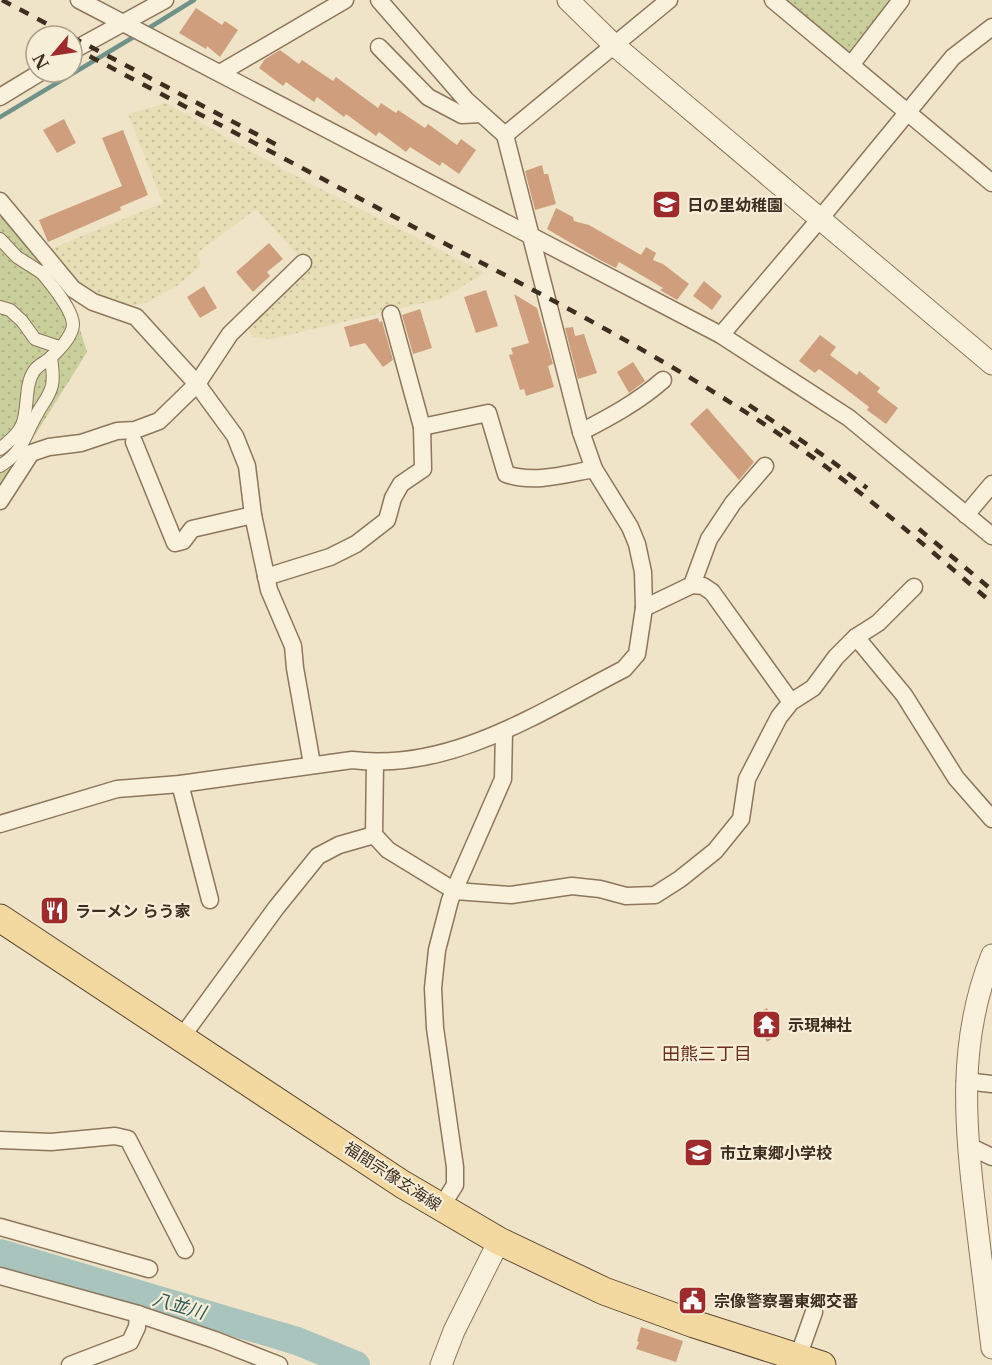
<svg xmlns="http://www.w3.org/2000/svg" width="992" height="1365" viewBox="0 0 992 1365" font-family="'Libre Baskerville','Noto Sans JP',serif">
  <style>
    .farmland { fill: url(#farmland-dots) }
    .park { fill: url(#park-dots) }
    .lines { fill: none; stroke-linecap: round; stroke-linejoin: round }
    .stream { stroke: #6f938a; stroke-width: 4.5 }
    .river { stroke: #a9c4bc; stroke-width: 28 }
    .building { fill: #cf9f7d }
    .pedestrian-casing { stroke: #8d765c; stroke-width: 14 }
    .minor-casing { stroke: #8d765c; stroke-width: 19 }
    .tertiary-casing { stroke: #8d765c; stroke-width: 23 }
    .primary-casing { stroke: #5b4430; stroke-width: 29 }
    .pedestrian { stroke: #faf1dc; stroke-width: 12 }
    .minor { stroke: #faf1dc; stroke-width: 16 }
    .tertiary { stroke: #faf1dc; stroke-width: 21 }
    .primary { stroke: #f3d9a0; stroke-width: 27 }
    .rail { stroke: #3d2e20; stroke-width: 4.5; stroke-dasharray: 10 10; stroke-linecap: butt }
    .labels { text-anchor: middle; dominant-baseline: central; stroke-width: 4.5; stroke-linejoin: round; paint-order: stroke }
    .poi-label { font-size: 16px; font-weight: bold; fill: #3d2e20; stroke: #f7eed8; text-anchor: start }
    .street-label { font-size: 16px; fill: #3d2e20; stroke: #f7eed8 }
    .neighbourhood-label { font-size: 18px; fill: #6b2e1e; stroke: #f7eed8 }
    .water-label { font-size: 18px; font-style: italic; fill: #2f5d5a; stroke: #f7eed8 }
  </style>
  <defs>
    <pattern id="farmland-dots" width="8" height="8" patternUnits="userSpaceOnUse" patternTransform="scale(1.5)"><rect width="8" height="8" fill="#e6deb5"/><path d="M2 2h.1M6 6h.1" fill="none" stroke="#c6bf9b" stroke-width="1.8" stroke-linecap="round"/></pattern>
    <pattern id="park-dots" width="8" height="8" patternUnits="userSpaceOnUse" patternTransform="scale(1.5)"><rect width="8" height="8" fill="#c9cf9b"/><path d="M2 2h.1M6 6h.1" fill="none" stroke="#aeb285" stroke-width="1.8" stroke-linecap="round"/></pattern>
  </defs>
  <rect width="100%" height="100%" fill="#f0e4c8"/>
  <path class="farmland" d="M 166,103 L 284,170 L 485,273 L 440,299 L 271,339 L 253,337 L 247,326 L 306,264 L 256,209 L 197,253 L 201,265 L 177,286 L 144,304 L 125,306 L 88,290 L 72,276 L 50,249 L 163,203 L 128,114 Z"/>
  <g class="park">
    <path d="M 783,0 L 892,0 L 854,52 L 844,52 Z"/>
    <path d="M 0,210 L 68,292 L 87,352 L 0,491 Z"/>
  </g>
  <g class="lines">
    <g class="stream">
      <path d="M 144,31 L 194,0"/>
      <path d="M 0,117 L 137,35"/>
    </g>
    <path class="river" d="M 0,1253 L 297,1341 L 356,1365"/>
  </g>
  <g class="building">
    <path d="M 196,8 L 222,25 L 225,21 L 238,30 L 220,57 L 207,46 L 206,49 L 179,33 Z"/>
    <path d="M 280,50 L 299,64 L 302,60 L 333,81 L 336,77 L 378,108 L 381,103 L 396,113 L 398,110 L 425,128 L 428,124 L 457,145 L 461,139 L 476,150 L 459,174 L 442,162 L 440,166 L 410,147 L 406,152 L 379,132 L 376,136 L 346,114 L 344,117 L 317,97 L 314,102 L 286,82 L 283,86 L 259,68 L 265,59 Z"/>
    <path d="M 64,119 L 76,143 L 57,153 L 43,130 Z"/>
    <path d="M 123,130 L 148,195 L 120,207 L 121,210 L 48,242 L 39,220 L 122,186 L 102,138 Z"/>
    <path d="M 542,165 L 544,174 L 548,174 L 556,204 L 535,210 L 525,171 Z"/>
    <path d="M 556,208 L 573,217 L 574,221 L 589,225 L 641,255 L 646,247 L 656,253 L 653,260 L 663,264 L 689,284 L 677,300 L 660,290 L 663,288 L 619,262 L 616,268 L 600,260 L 547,229 Z"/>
    <path d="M 269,243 L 283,259 L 267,272 L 270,276 L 253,292 L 236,272 Z"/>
    <path d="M 704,281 L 722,296 L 712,310 L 693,296 Z"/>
    <path d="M 204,286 L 217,308 L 200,318 L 187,297 Z"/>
    <path d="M 486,290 L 498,326 L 476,333 L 464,297 Z"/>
    <path d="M 514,294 L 537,308 L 553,364 L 548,366 L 554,387 L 526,396 L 524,389 L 520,390 L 509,355 L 513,354 L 511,348 L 529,343 Z"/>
    <path d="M 420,309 L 432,348 L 413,354 L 402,315 Z"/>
    <path d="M 378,318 L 379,322 L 382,321 L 393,360 L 383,367 L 365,343 L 350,347 L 344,327 Z"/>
    <path d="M 573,327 L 575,336 L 584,334 L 597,373 L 578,379 L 565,328 Z"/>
    <path d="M 820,335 L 836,347 L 830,355 L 857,375 L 859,371 L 880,388 L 877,392 L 898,408 L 886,424 L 867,410 L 869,407 L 842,386 L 819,369 L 815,373 L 799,361 Z"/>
    <path d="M 633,362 L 645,381 L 629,393 L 617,372 Z"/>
    <path d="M 707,408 L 754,462 L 739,480 L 690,424 Z"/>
    <path d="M 767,1008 L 780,1034 L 767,1042 L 753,1016 Z"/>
    <path d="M 641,1327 L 683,1341 L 676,1362 L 636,1349 L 639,1342 L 637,1341 Z"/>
  </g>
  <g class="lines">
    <defs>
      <g id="pedestrian">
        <path d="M 0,239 L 17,257 L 42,273"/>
        <path d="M 0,307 L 10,310 L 22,321 L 35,339 L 59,347"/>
        <path d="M 0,449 C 8,442 18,435 22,425 C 29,408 24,386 34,371 C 38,365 44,363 49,359 C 57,352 72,337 73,325 C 73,310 52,285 42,273 L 53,266"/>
        <path d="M 0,466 C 24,451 24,436 37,414 C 42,404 50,396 52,385 C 54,376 52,366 51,357"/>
      </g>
      <g id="minor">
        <path d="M 79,0 L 721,335 L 849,418 L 992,536"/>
        <path d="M 773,0 L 992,183"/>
        <path d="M 379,47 L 428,97 L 462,115 L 481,114"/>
        <path d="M 72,51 L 165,0"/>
        <path d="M 851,65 L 901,0"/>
        <path d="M 220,73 L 345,0"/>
        <path d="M 0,97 L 41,72"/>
        <path d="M 505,135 L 669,0"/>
        <path d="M 0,201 L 73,289 L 93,302 L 136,317 L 197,384 L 235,436 L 247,466 L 253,515 L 269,590 L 293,646 L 295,668 L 312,764"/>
        <path d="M 721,335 L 819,220 L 953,57 L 992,27"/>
        <path d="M 422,427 L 488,413 L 506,474 C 534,484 566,474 594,469"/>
        <path d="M 581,432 C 610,417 638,402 663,380"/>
        <path d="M 134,442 L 175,543 L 183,541 L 192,529 L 253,515"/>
        <path d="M 0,501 L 31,453 L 49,447 L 81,443 L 117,431 L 135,430 L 159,421 L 197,384 L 230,334 L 303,263"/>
        <path d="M 966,515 L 992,484"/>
        <path d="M 266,577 L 330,557 L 356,544 L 387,520 L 393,498 L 401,484 L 423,469 L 422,427 L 391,314"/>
        <path d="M 692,585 L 709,539 L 733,503 L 765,466"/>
        <path d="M 644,608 L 692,585 L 703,586 L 712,592 L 791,702"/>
        <path d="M 856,637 L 904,695 L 956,778 L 992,819"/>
        <path d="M 375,762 L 374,835 L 388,850 L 455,891 L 511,895 L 572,886 L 600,889 L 626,896 L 655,895 L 680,879 L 715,851 L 741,819 L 747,779 L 779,717 L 791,702 L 813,688 L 836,657 L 856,637 L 878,623 L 914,587"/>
        <path d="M 180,784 L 210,900"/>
        <path d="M 0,824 L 117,789 L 180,784 L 352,760 C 451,772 540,712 624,669 L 637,654 L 644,608 L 643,572 L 637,544 L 630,527 L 594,469 L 581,432 L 505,135 L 466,100 L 379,0"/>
        <path d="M 181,1038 L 276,908 L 318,856 L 339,845 L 374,835"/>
        <path d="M 965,1081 L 992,1084"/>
        <path d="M 0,1140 L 51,1142 L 115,1136 L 128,1139 L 185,1250"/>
        <path d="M 967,1145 L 992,1157"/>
        <path d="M 441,1207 L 455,1185 L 455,1167 L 435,1028 L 433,988 L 437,950 L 450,900 L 503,779 L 504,731"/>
        <path d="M 0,1227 L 149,1269"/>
        <path d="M 0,1276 L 138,1314 L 215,1340 L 279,1365"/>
        <path d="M 798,1357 L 814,1312"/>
        <path d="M 70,1365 L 130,1342 L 137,1327 L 138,1314"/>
      </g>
      <g id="tertiary">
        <path d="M 568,0 L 614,45 L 992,364"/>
        <path d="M 992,955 C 957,1042 965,1126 976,1217 C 981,1261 987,1305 992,1348"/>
        <path d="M 441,1365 L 454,1331 L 499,1241"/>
      </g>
      <path id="primary" d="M 0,918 L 402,1184 L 499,1241 L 604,1291 L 694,1324 L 822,1365"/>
    </defs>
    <use href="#pedestrian" class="pedestrian-casing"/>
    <use href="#minor" class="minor-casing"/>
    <use href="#tertiary" class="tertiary-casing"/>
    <use href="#primary" class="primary-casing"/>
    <use href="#pedestrian" class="pedestrian"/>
    <use href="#minor" class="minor"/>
    <use href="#tertiary" class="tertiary"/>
    <use href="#primary" class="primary"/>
    <g class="rail">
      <path d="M 2,0 L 70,36"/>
      <path d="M 72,37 L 279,146"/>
      <path d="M 72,47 C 201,115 331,183 461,252 C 587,318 714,385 829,469 C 885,511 939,557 992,603"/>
      <path d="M 749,405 L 833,462 L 867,488"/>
      <path d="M 919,529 L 992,590"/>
    </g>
  </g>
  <defs>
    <symbol id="school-square" viewBox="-11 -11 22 22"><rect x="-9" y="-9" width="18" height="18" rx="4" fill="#9e2a2b" stroke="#f7eed8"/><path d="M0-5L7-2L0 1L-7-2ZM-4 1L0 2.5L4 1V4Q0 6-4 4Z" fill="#fff"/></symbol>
    <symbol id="restaurant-square" viewBox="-11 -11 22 22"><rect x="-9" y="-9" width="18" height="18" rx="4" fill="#9e2a2b" stroke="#f7eed8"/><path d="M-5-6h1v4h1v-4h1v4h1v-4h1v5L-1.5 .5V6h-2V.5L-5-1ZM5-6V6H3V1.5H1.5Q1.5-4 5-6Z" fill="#fff"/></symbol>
    <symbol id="temple-square" viewBox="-11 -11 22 22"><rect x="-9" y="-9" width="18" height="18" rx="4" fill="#9e2a2b" stroke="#f7eed8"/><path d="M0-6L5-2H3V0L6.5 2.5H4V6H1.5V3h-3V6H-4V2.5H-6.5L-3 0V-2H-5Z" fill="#fff"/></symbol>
    <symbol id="civic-square" viewBox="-11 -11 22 22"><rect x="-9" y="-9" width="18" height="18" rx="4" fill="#9e2a2b" stroke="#f7eed8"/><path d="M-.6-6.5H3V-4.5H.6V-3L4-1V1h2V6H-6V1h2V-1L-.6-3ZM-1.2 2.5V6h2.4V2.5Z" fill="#fff"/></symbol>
  </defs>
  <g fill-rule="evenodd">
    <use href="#school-square" x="650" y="188" width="33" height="33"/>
    <use href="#restaurant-square" x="38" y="894" width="33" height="33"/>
    <use href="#temple-square" x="750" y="1008" width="33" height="33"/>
    <use href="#school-square" x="682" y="1136" width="33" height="33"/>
    <use href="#civic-square" x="676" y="1284" width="33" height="33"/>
  </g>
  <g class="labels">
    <g class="poi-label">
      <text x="687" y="205">日の里幼稚園</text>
      <text x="75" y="911">ラーメン らう家</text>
      <text x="788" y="1025">示現神社</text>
      <text x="720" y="1153">市立東郷小学校</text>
      <text x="714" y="1301">宗像警察署東郷交番</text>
    </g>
    <g class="street-label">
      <text transform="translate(393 1176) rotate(33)">福間宗像玄海線</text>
    </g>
    <g class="neighbourhood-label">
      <text x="707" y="1054">田熊三丁目</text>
    </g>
    <g class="water-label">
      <text transform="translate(179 1306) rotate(16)">八並川</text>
    </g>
  </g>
  <g transform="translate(54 54) rotate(241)"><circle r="28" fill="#f7eed8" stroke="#ada18e" stroke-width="1.5"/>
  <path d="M0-4.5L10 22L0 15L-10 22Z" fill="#9e2a2b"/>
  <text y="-9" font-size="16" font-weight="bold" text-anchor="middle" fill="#3d2e20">N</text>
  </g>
</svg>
